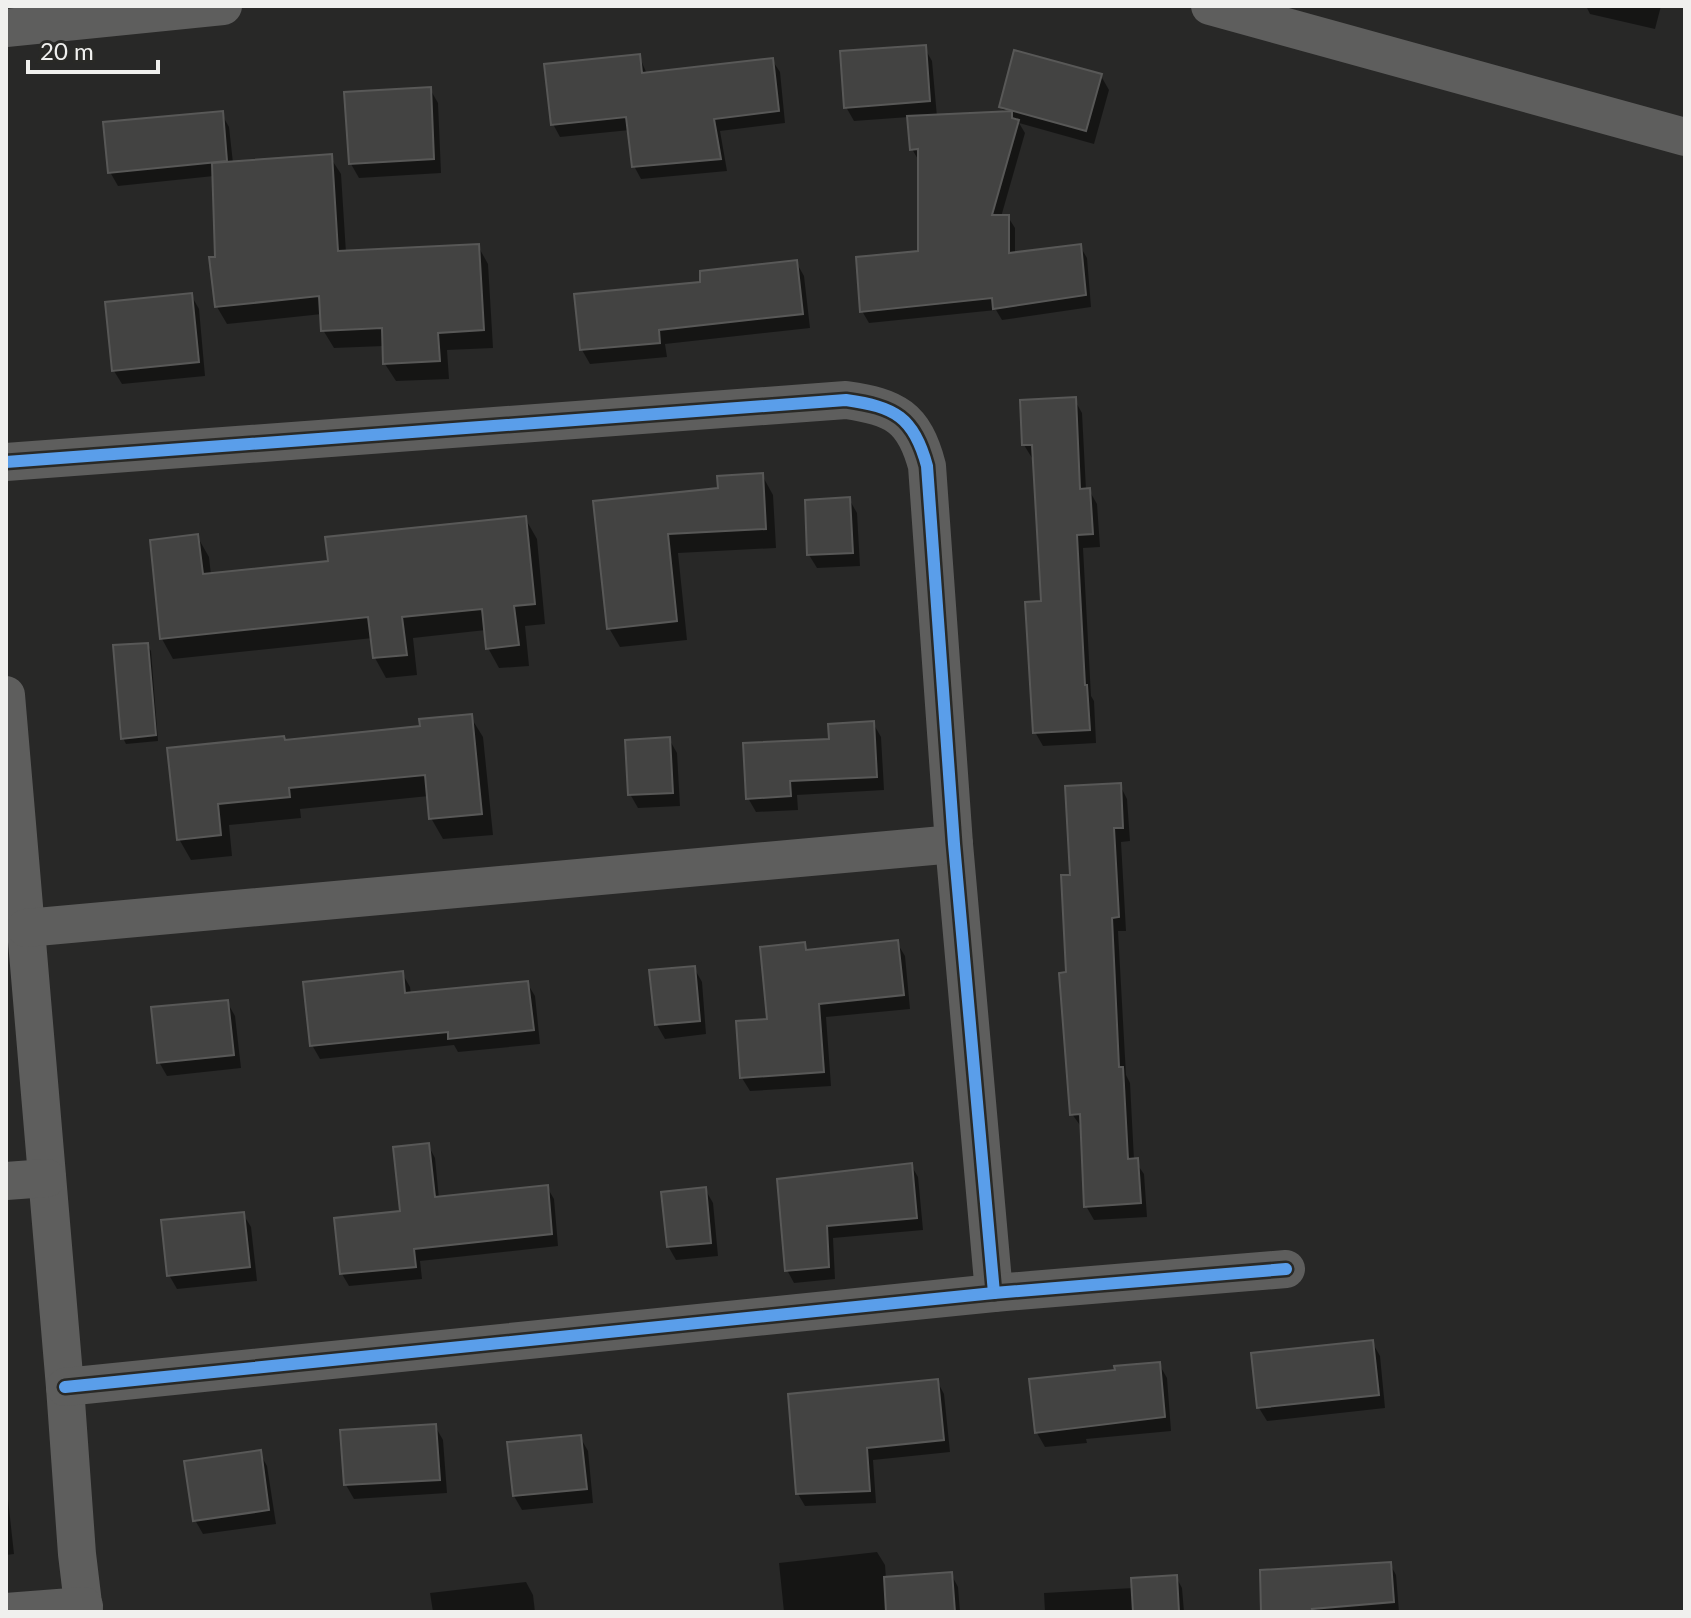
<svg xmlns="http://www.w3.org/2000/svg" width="1691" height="1618" viewBox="0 0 1691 1618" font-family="Lato,sans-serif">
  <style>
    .shadow { fill: #0007 }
    .building { fill: #434342; stroke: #585857; stroke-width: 2 }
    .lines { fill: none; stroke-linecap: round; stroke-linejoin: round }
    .street { stroke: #5e5e5d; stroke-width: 38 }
    .cycleway-casing { stroke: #292926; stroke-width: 17 }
    .cycleway { stroke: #5a9eea; stroke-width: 12 }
  </style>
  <rect width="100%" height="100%" fill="#282827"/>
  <g class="shadow">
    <path d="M 1586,6 L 1661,6 L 1655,29 L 1590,14 Z"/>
    <path d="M 924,47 L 932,61 L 937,117 L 1005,113 L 1001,107 L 1101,76 L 1109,90 L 1094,144 L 1019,123 L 1025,133 L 1001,217 L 1008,217 L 1015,228 L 1015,255 L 1080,246 L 1087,258 L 1091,307 L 1002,320 L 996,310 L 869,323 L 862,311 L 920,252 L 919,161 L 912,149 L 909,117 L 854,121 L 846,107 Z"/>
    <path d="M 639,56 L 647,74 L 772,60 L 780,72 L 785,123 L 720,131 L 727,171 L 641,179 L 634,166 L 630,130 L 560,137 L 553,124 Z"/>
    <path d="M 430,89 L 438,103 L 441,173 L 359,178 L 351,164 Z"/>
    <path d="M 221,113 L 229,127 L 233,163 L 330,157 L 341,174 L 346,253 L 478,246 L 488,264 L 493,348 L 447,350 L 449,379 L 396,381 L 385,364 L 384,346 L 334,348 L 323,330 L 322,314 L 227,324 L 217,307 L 214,176 L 118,186 L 110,172 Z"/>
    <path d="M 796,262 L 804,276 L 810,328 L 665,344 L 667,357 L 590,364 L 582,350 L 702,284 Z"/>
    <path d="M 191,295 L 199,309 L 205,376 L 122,384 L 114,371 Z"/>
    <path d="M 1074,399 L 1082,413 L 1086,490 L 1089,490 L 1097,504 L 1100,547 L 1083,548 L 1091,696 L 1094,701 L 1096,743 L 1043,746 L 1035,732 L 1043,603 L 1035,458 L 1032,458 L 1024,445 Z"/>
    <path d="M 762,475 L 773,495 L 776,548 L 678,553 L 687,640 L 620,647 L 609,628 L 595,503 L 720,490 Z"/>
    <path d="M 849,499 L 857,513 L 860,566 L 817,568 L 809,555 Z"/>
    <path d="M 525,518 L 537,539 L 545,624 L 525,626 L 529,666 L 499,668 L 488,648 L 486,630 L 413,638 L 417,675 L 386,678 L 375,658 L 373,638 L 173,659 L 162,639 L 197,536 L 209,557 L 211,575 L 330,563 Z"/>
    <path d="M 147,645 L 151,651 L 158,741 L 126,744 L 123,738 Z"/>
    <path d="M 470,716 L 483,737 L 493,835 L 443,839 L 431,818 L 429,796 L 300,809 L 301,818 L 229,825 L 232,856 L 191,860 L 179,839 L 286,742 L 422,728 Z"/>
    <path d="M 873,723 L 881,737 L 884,790 L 797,795 L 798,810 L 756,812 L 748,798 L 831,741 Z"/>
    <path d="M 669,739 L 677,753 L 680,806 L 638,808 L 630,794 Z"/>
    <path d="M 1120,785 L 1127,799 L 1130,841 L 1121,842 L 1126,931 L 1118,931 L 1126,1075 L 1130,1083 L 1134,1160 L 1144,1174 L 1147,1217 L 1094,1220 L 1086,1206 L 1082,1128 L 1072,1114 L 1068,974 L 1072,877 Z"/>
    <path d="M 897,943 L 905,956 L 910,1009 L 826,1017 L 831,1086 L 750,1091 L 742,1078 L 804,945 L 808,951 Z"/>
    <path d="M 694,968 L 702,982 L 706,1034 L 665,1039 L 657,1025 Z"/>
    <path d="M 402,973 L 410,987 L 411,995 L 527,983 L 535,996 L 540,1044 L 458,1052 L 454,1045 L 320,1059 L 312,1045 Z"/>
    <path d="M 227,1002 L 235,1016 L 241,1068 L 167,1076 L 159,1062 Z"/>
    <path d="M 428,1145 L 435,1158 L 439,1199 L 547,1187 L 554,1199 L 558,1246 L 420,1261 L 422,1279 L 349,1286 L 342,1274 L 402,1213 Z"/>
    <path d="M 911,1165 L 918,1177 L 923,1230 L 833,1238 L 835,1279 L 794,1283 L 787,1270 L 779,1181 Z"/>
    <path d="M 705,1189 L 713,1203 L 718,1256 L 676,1260 L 668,1246 Z"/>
    <path d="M 243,1214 L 251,1227 L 257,1281 L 177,1289 L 169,1275 Z"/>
    <path d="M 1372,1342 L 1380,1356 L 1385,1408 L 1267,1421 L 1259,1408 Z"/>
    <path d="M 1159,1364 L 1167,1378 L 1171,1431 L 1086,1439 L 1087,1443 L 1045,1447 L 1037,1433 L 1117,1372 Z"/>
    <path d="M 937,1381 L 944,1394 L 950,1452 L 873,1460 L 876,1503 L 805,1506 L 798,1494 Z"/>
    <path d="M 435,1426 L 443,1440 L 447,1493 L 354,1499 L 346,1485 Z"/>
    <path d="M 580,1437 L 588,1451 L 593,1503 L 522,1510 L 514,1496 L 509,1444 Z"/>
    <path d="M 259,1452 L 267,1466 L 276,1524 L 203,1534 L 195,1520 Z"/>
    <path d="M 6,1481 L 14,1554 L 6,1555 Z"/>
    <path d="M 877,1552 L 885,1565 L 886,1579 L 951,1574 L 958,1587 L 960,1612 L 784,1612 L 779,1563 Z"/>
    <path d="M 1390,1564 L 1396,1575 L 1399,1612 L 1263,1612 Z"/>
    <path d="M 1176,1577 L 1182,1588 L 1184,1612 L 1045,1612 L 1044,1593 L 1133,1588 Z"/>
    <path d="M 526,1582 L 533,1595 L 535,1612 L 433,1612 L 430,1593 Z"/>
  </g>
  <g class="building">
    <path d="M 926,45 L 930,101 L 844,108 L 840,51 Z"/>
    <path d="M 1014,50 L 1102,74 L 1086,131 L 999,107 Z"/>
    <path d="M 640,54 L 642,73 L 773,58 L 779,111 L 714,119 L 721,159 L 632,167 L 626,117 L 551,125 L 544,64 Z"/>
    <path d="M 431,87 L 434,159 L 349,164 L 344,92 Z"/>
    <path d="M 223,111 L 227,161 L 108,173 L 103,122 Z"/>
    <path d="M 1012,111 L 1012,118 L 1019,120 L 992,215 L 1009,215 L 1009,253 L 1081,244 L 1086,295 L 993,309 L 992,298 L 860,312 L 856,257 L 918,251 L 918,149 L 910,150 L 907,116 Z"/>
    <path d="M 332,154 L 338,251 L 479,244 L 484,330 L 438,333 L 440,361 L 383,364 L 382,328 L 321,331 L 319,296 L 215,307 L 209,257 L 215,257 L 212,163 Z"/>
    <path d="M 797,260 L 803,314 L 659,330 L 660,343 L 580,350 L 574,294 L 700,282 L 700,271 Z"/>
    <path d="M 192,293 L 199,362 L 112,371 L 105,302 Z"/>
    <path d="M 1076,397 L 1080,489 L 1090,488 L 1093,534 L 1077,535 L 1085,685 L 1087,685 L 1090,730 L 1033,733 L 1025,602 L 1041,601 L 1032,445 L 1022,445 L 1020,400 Z"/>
    <path d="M 763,473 L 766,529 L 668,534 L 677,621 L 607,629 L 593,501 L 718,488 L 717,476 Z"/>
    <path d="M 850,497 L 853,553 L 807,555 L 805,500 Z"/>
    <path d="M 526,516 L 535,604 L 514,606 L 519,645 L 486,649 L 482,609 L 402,617 L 407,655 L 373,658 L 368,617 L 160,639 L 150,540 L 198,534 L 203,574 L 328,561 L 325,537 Z"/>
    <path d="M 148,643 L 156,735 L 121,739 L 113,645 Z"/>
    <path d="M 472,714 L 482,814 L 429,819 L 425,775 L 289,788 L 290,797 L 218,804 L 221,835 L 177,840 L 167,748 L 284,736 L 285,740 L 420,726 L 419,719 Z"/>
    <path d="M 874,721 L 877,777 L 790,781 L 791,796 L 746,799 L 743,743 L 829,739 L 828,724 Z"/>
    <path d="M 670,737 L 673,793 L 628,795 L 625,740 Z"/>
    <path d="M 1121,783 L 1123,828 L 1114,828 L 1119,917 L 1112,918 L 1119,1067 L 1123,1067 L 1128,1159 L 1138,1158 L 1141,1203 L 1084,1207 L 1080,1114 L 1070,1115 L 1059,973 L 1066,972 L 1061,875 L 1070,875 L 1065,786 Z"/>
    <path d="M 898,940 L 904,995 L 819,1004 L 824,1072 L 740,1078 L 736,1021 L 767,1019 L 760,947 L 805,942 L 806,950 Z"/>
    <path d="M 695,966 L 700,1021 L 655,1025 L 649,970 Z"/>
    <path d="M 403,971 L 405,993 L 528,981 L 534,1030 L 448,1039 L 448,1032 L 310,1046 L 303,982 Z"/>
    <path d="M 228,1000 L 234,1055 L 157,1063 L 151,1007 Z"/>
    <path d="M 429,1143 L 435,1197 L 548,1185 L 552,1234 L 414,1249 L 416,1267 L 340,1274 L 334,1218 L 400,1211 L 393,1147 Z"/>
    <path d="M 912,1163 L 917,1218 L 827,1226 L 829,1267 L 785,1271 L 777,1179 Z"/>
    <path d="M 706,1187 L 711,1243 L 667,1247 L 661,1192 Z"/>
    <path d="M 244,1212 L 250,1267 L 167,1276 L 161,1220 Z"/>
    <path d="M 1373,1340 L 1379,1395 L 1257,1408 L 1251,1353 Z"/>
    <path d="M 1160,1362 L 1165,1417 L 1035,1433 L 1029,1379 L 1115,1370 L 1114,1366 Z"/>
    <path d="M 938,1379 L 944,1440 L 867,1448 L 870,1491 L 796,1494 L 788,1394 Z"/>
    <path d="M 436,1424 L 440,1480 L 344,1485 L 340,1430 Z"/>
    <path d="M 581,1435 L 587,1489 L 513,1496 L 507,1442 Z"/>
    <path d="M 261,1450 L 269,1510 L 193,1521 L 184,1461 Z"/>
    <path d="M 1391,1562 L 1394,1602 L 1312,1609 L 1313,1612 L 1261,1612 L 1260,1570 Z"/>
    <path d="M 952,1572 L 955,1612 L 886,1612 L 884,1577 Z"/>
    <path d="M 1177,1575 L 1179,1612 L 1133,1612 L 1131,1578 Z"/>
  </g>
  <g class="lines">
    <g class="street">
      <path d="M 1210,6 L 1685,137"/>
      <path d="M 6,28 L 223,6"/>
      <path d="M 6,462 L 846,400 C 895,407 914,417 927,466 L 954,844 L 994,1293"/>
      <path d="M 6,695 L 65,1387 L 77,1554 L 84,1612"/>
      <path d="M 26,928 L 954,844"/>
      <path d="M 6,1181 L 47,1178"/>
      <path d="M 65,1387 L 994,1293 L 1286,1269"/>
      <path d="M 6,1612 L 84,1606"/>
    </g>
    <defs>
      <g id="cycleway">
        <path d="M 6,462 L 846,400 C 895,407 914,417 927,466 L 954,844 L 994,1293"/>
        <path d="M 65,1387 L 994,1293 L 1286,1269"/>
      </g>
    </defs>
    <use href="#cycleway" class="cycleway-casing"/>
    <use href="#cycleway" class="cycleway"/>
  </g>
  <rect width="1691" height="1618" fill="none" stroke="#f0f0ee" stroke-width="16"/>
  <path d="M28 60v12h130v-12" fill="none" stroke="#f0f0ee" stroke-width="4"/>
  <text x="40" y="60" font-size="24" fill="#f0f0ee" stroke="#292926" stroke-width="6" paint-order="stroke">20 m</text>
</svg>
